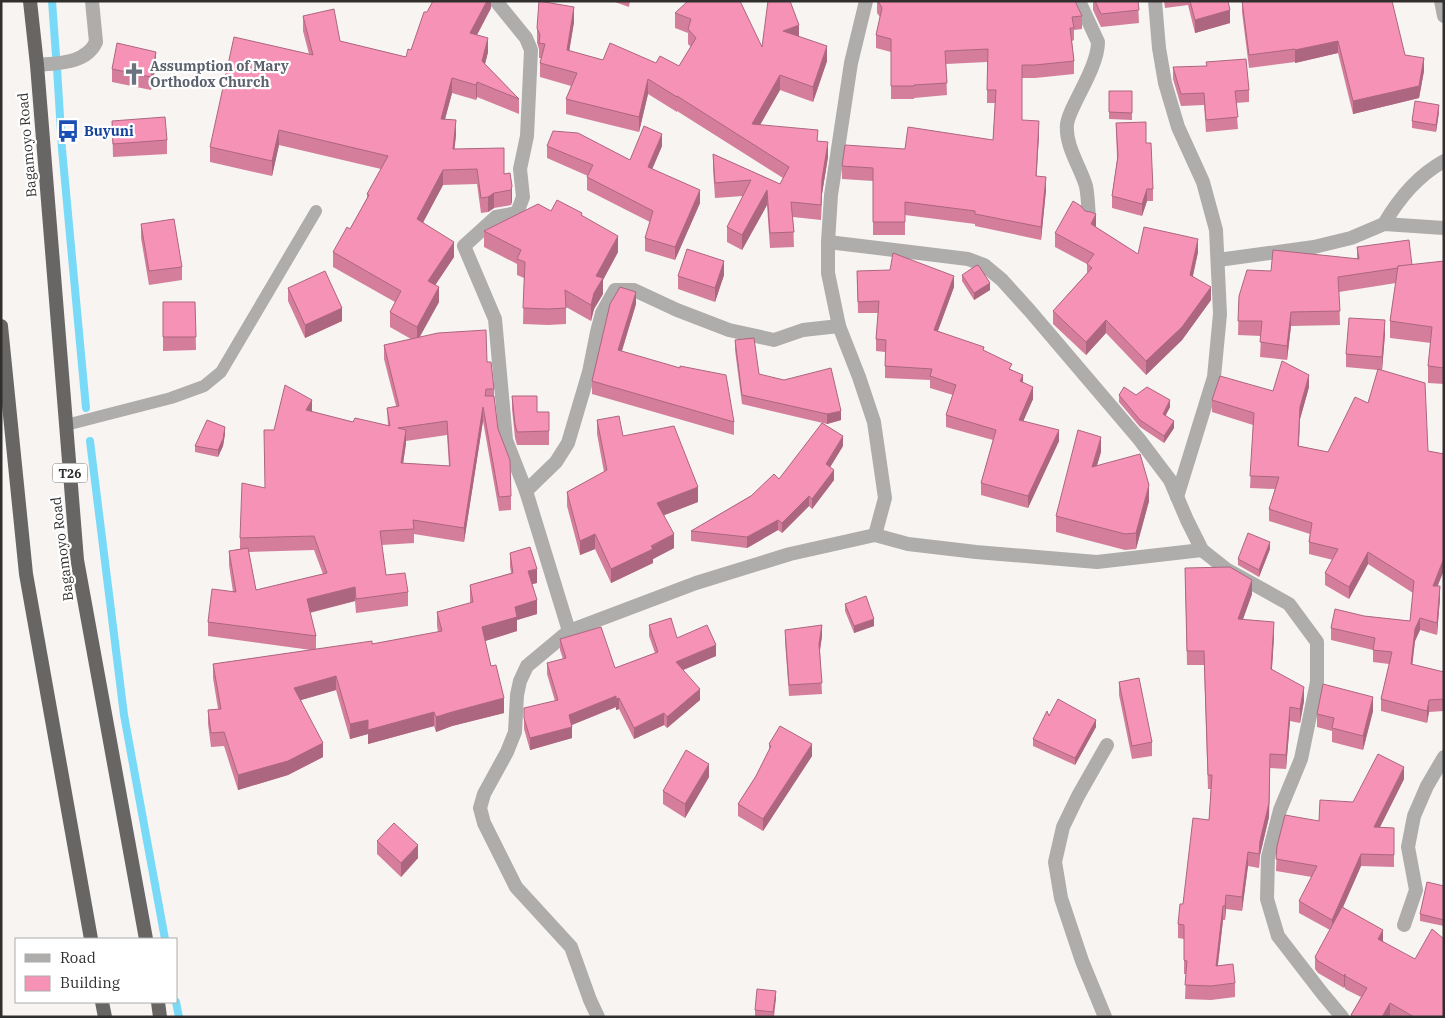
<svg xmlns="http://www.w3.org/2000/svg" width="1445" height="1018" viewBox="0 0 1445 1018" font-family="'IBM Plex Serif',serif">
  <style>
    .lines { fill: none; stroke-linecap: round; stroke-linejoin: round }
    .stream { stroke: #79daf8; stroke-width: 8 }
    .service { stroke: #aeadac; stroke-width: 12 }
    .minor { stroke: #aeadac; stroke-width: 14 }
    .trunk { stroke: #686664; stroke-width: 14 }
    .wall { fill: #d47e9c; fill-rule: evenodd }
    .shaded-wall { fill: #ac667f }
    .building { fill: #f692b5; stroke: #ac667f; fill-rule: evenodd }
    .labels { text-anchor: middle; dominant-baseline: central; stroke-width: 4.5; stroke-linejoin: round; paint-order: stroke }
    .shield { fill: #fff; stroke: #6e6d6d; stroke-width: 1 }
    .shield-label { font-size: 12px; font-weight: bold; fill: #302f2e }
    .worship-label { font-size: 14px; font-weight: bold; fill: #5b616d; stroke: #fff; text-anchor: start }
    .transit-label { font-size: 14px; font-weight: bold; fill: #164399; stroke: #fff; text-anchor: start }
    .street-label { font-size: 14px; fill: #302f2e; stroke: #fff }
  </style>
  <rect width="100%" height="100%" fill="#f8f4f2"/>
  <g class="lines">
    <g class="stream">
      <path d="M 52,1 L 56,56"/>
      <path d="M 57,68 L 62,149 L 86,408"/>
      <path d="M 90,441 L 124,715 L 165,939"/>
      <path d="M 176,1002 L 179,1017"/>
    </g>
    <path class="service" d="M 66,425 L 171,398 L 204,386 L 221,372 L 316,211"/>
    <g class="minor">
      <path d="M 496,1 L 526,38 L 531,50 L 527,136 L 520,169 L 523,197 L 517,213 L 496,217 L 464,246 L 495,319 L 506,440 L 526,491 L 569,631"/>
      <path d="M 866,1 L 851,63 L 831,195 L 828,242 L 828,273 L 839,326 L 859,377 L 874,422 L 885,498 L 875,535"/>
      <path d="M 1079,1 L 1098,42 C 1098,61 1083,86 1075,103 C 1072,109 1068,117 1067,124 C 1065,146 1080,166 1086,186 C 1088,196 1088,207 1089,217"/>
      <path d="M 1155,1 L 1159,48 L 1165,83 L 1178,127 L 1203,182 L 1216,230 L 1220,314 L 1214,377 L 1177,497"/>
      <path d="M 1441,1 L 1444,16"/>
      <path d="M 37,65 C 57,63 86,64 96,42 L 92,1"/>
      <path d="M 1384,224 C 1399,198 1417,176 1444,161"/>
      <path d="M 828,242 L 968,259 L 984,265 L 1002,280 L 1030,311 L 1139,439 L 1170,480 L 1187,520 L 1202,550 L 1226,569 L 1289,604 L 1317,642 L 1317,682 L 1301,759 L 1280,810 L 1271,845 L 1268,857 L 1267,899 L 1278,936 L 1322,993 L 1342,1017"/>
      <path d="M 1218,260 L 1314,247 L 1351,238 L 1384,224 L 1444,228"/>
      <path d="M 526,491 L 556,462 L 568,443 L 589,372 L 597,332 L 602,313 L 615,290 L 634,290 L 677,310 L 729,330 L 774,340 L 803,330 L 839,326"/>
      <path d="M 1404,925 L 1416,890 L 1408,847 L 1414,816 L 1427,786 L 1444,757"/>
      <path d="M 598,1017 L 590,1000 L 571,947 L 516,887 L 484,823 L 480,808 L 484,794 L 507,752 L 515,732 L 517,695 L 520,681 L 527,666 L 569,631 L 696,583 L 790,554 L 875,535 L 908,544 L 976,552 L 1097,562 L 1202,550"/>
      <path d="M 1105,1017 L 1082,961 L 1061,898 L 1055,862 L 1063,827 L 1078,796 L 1107,745"/>
    </g>
    <g class="trunk">
      <path d="M 30,1 L 37,65 L 77,560 L 146,939"/>
      <path d="M 1,326 L 26,574 L 91,939"/>
      <path d="M 102,1002 L 105,1017"/>
      <path d="M 158,1002 L 160,1017"/>
    </g>
  </g>
  <g class="wall">
    <path d="M 491,1 L 491,8 L 477,35 L 488,52 L 485,64 L 519,99 L 519,114 L 477,97 L 476,100 L 452,93 L 445,119 L 456,135 L 454,149 L 504,174 L 510,173 L 512,201 L 511,205 L 494,208 L 488,212 L 481,213 L 477,184 L 443,185 L 423,222 L 454,257 L 435,285 L 439,302 L 419,337 L 487,362 L 494,389 L 494,396 L 498,429 L 511,496 L 511,510 L 499,511 L 483,421 L 464,542 L 414,534 L 414,543 L 382,545 L 386,575 L 408,592 L 408,606 L 356,613 L 355,601 L 310,613 L 316,636 L 316,649 L 372,644 L 438,632 L 437,626 L 437,612 L 470,603 L 470,585 L 511,573 L 510,567 L 510,553 L 537,583 L 532,584 L 537,614 L 517,620 L 517,631 L 485,641 L 491,666 L 504,713 L 452,726 L 436,732 L 434,726 L 368,744 L 368,734 L 350,739 L 336,690 L 301,700 L 323,757 L 288,775 L 238,790 L 224,746 L 211,747 L 208,724 L 208,710 L 218,709 L 213,678 L 213,664 L 311,650 L 208,636 L 208,622 L 233,592 L 229,565 L 229,551 L 240,549 L 240,538 L 265,488 L 274,430 L 312,412 L 353,422 L 388,426 L 387,408 L 396,406 L 384,359 L 384,345 L 411,339 L 390,327 L 390,312 L 395,302 L 333,267 L 333,252 L 350,229 L 367,198 L 367,194 L 381,169 L 279,145 L 272,176 L 210,162 L 210,147 L 309,54 L 303,31 L 303,16 L 340,41 L 406,57 L 411,50 L 427,12 ZM 447,435 L 449,466 L 403,463 L 406,441 ZM 314,550 L 323,574 L 256,590 L 249,552 Z"/>
    <path d="M 612,1 L 630,1 L 629,7 Z"/>
    <path d="M 877,1 L 1036,1 L 1082,16 L 1082,29 L 1074,30 L 1074,40 L 1072,41 L 1074,61 L 1074,74 L 1035,78 L 1022,78 L 1022,120 L 1039,134 L 1036,176 L 1046,190 L 1041,240 L 975,226 L 975,224 L 905,215 L 905,235 L 873,235 L 873,181 L 842,179 L 842,166 L 905,149 L 993,140 L 995,103 L 987,103 L 987,62 L 946,64 L 947,95 L 914,98 L 914,99 L 891,99 L 891,52 L 876,48 L 876,35 L 880,17 L 877,13 Z"/>
    <path d="M 1093,1 L 1138,2 L 1139,23 L 1101,27 L 1093,10 Z"/>
    <path d="M 1164,1 L 1228,1 L 1230,23 L 1195,33 L 1188,5 L 1165,8 Z"/>
    <path d="M 1242,1 L 1405,55 L 1424,71 L 1419,98 L 1353,114 L 1338,53 L 1295,63 L 1295,62 L 1249,68 L 1242,12 Z"/>
    <path d="M 675,13 L 762,47 L 799,37 L 827,61 L 813,102 L 780,90 L 760,125 L 818,141 L 828,157 L 822,194 L 821,220 L 793,217 L 794,247 L 770,248 L 767,205 L 742,250 L 727,242 L 727,227 L 743,196 L 715,198 L 713,169 L 713,154 L 780,184 L 783,178 L 677,111 L 677,112 L 648,94 L 639,132 L 566,114 L 566,99 L 571,86 L 540,77 L 540,63 L 541,58 L 539,58 L 539,49 L 537,43 L 537,28 L 574,22 L 569,51 L 603,60 L 679,66 L 691,47 L 688,44 L 688,33 L 675,28 Z"/>
    <path d="M 156,65 L 151,90 L 112,82 L 112,69 Z"/>
    <path d="M 1173,67 L 1249,90 L 1249,102 L 1236,103 L 1238,129 L 1206,132 L 1204,105 L 1181,106 L 1173,79 Z"/>
    <path d="M 1109,91 L 1132,91 L 1132,120 L 1109,119 Z"/>
    <path d="M 1439,112 L 1436,132 L 1412,128 L 1412,121 Z"/>
    <path d="M 112,121 L 167,140 L 167,154 L 113,157 Z"/>
    <path d="M 1116,123 L 1146,143 L 1153,189 L 1153,201 L 1147,201 L 1142,216 L 1112,208 L 1112,196 L 1117,160 Z"/>
    <path d="M 547,146 L 630,160 L 662,146 L 652,169 L 700,203 L 675,260 L 645,251 L 645,238 L 650,222 L 587,190 L 587,177 L 588,176 L 547,158 Z"/>
    <path d="M 551,211 L 582,216 L 618,252 L 603,280 L 603,294 L 594,309 L 591,321 L 566,307 L 566,324 L 548,325 L 523,324 L 524,278 L 517,275 L 517,264 L 484,247 L 484,231 Z"/>
    <path d="M 141,224 L 182,267 L 182,280 L 149,285 L 141,238 Z"/>
    <path d="M 1096,227 L 1138,254 L 1198,252 L 1193,276 L 1211,300 L 1182,340 L 1146,375 L 1106,333 L 1086,355 L 1053,324 L 1053,311 L 1087,273 L 1087,264 L 1055,247 L 1055,233 Z"/>
    <path d="M 1357,247 L 1412,265 L 1444,261 L 1444,384 L 1428,383 L 1428,366 L 1431,343 L 1390,338 L 1390,321 L 1396,283 L 1339,292 L 1340,325 L 1291,326 L 1287,360 L 1260,357 L 1261,336 L 1238,335 L 1239,296 L 1271,271 L 1357,259 Z"/>
    <path d="M 857,271 L 954,287 L 938,331 L 984,351 L 1012,370 L 1023,383 L 1033,399 L 1023,421 L 1059,441 L 1028,508 L 981,495 L 981,483 L 993,440 L 946,427 L 946,415 L 953,395 L 930,388 L 930,380 L 885,378 L 885,352 L 876,351 L 876,339 L 878,313 L 858,313 Z"/>
    <path d="M 724,275 L 715,302 L 678,289 L 678,276 Z"/>
    <path d="M 962,275 L 990,290 L 974,300 L 962,281 Z"/>
    <path d="M 288,288 L 342,321 L 305,338 L 288,301 Z"/>
    <path d="M 163,302 L 195,302 L 196,350 L 163,351 Z"/>
    <path d="M 636,304 L 622,351 L 734,422 L 734,435 L 592,394 L 592,381 Z"/>
    <path d="M 1385,334 L 1382,370 L 1428,451 L 1444,454 L 1444,570 L 1437,586 L 1440,598 L 1437,635 L 1420,630 L 1415,641 L 1412,665 L 1444,672 L 1444,711 L 1429,712 L 1427,723 L 1381,711 L 1381,699 L 1389,664 L 1373,662 L 1373,650 L 1331,640 L 1331,628 L 1364,616 L 1410,621 L 1413,593 L 1368,564 L 1349,599 L 1325,585 L 1325,573 L 1333,560 L 1309,554 L 1309,542 L 1310,534 L 1269,521 L 1269,509 L 1275,489 L 1250,488 L 1253,425 L 1212,412 L 1212,400 L 1309,387 L 1300,419 L 1299,446 L 1328,452 L 1368,403 L 1378,370 L 1346,367 L 1346,354 Z"/>
    <path d="M 735,340 L 759,374 L 841,420 L 827,424 L 742,404 L 735,350 Z"/>
    <path d="M 1119,395 L 1170,407 L 1166,415 L 1174,428 L 1164,443 L 1140,427 L 1119,402 Z"/>
    <path d="M 512,396 L 537,412 L 549,412 L 549,445 L 517,445 L 515,438 L 512,409 Z"/>
    <path d="M 597,420 L 623,436 L 698,502 L 664,515 L 674,548 L 653,559 L 653,563 L 611,583 L 595,549 L 580,555 L 567,506 L 567,492 L 604,472 L 597,434 Z"/>
    <path d="M 225,434 L 223,446 L 218,457 L 195,452 L 195,446 Z"/>
    <path d="M 843,446 L 830,467 L 834,480 L 812,509 L 809,506 L 782,533 L 778,530 L 747,548 L 691,541 L 691,531 L 779,479 Z"/>
    <path d="M 1101,452 L 1097,465 L 1149,501 L 1136,549 L 1125,550 L 1056,532 L 1056,516 Z"/>
    <path d="M 1270,549 L 1259,577 L 1238,565 L 1238,559 Z"/>
    <path d="M 1185,568 L 1252,594 L 1243,619 L 1274,636 L 1272,669 L 1304,701 L 1300,723 L 1290,721 L 1286,769 L 1270,768 L 1269,817 L 1260,855 L 1259,868 L 1248,866 L 1242,911 L 1226,909 L 1225,920 L 1223,920 L 1218,965 L 1235,983 L 1235,997 L 1211,1000 L 1185,999 L 1186,974 L 1184,974 L 1184,939 L 1178,938 L 1178,924 L 1183,904 L 1209,820 L 1211,789 L 1208,789 L 1204,665 L 1187,665 Z"/>
    <path d="M 845,604 L 874,626 L 854,633 L 845,611 Z"/>
    <path d="M 649,625 L 716,656 L 683,670 L 700,700 L 667,728 L 664,725 L 634,739 L 619,709 L 616,710 L 616,707 L 572,725 L 572,738 L 530,750 L 524,729 L 524,718 L 555,701 L 547,674 L 547,663 L 563,659 L 560,650 L 560,639 L 615,668 L 655,653 L 649,636 Z"/>
    <path d="M 785,630 L 822,636 L 820,651 L 822,694 L 789,696 L 785,641 Z"/>
    <path d="M 1119,682 L 1152,742 L 1152,756 L 1132,759 L 1119,695 Z"/>
    <path d="M 1373,711 L 1363,750 L 1332,742 L 1332,731 L 1317,727 L 1317,714 Z"/>
    <path d="M 1049,716 L 1096,727 L 1075,765 L 1033,746 L 1033,739 Z"/>
    <path d="M 769,744 L 812,756 L 763,831 L 738,816 L 738,804 L 756,776 L 769,750 Z"/>
    <path d="M 709,777 L 685,818 L 663,804 L 663,791 Z"/>
    <path d="M 1404,779 L 1380,827 L 1394,828 L 1394,867 L 1361,866 L 1343,907 L 1383,941 L 1444,1017 L 1391,1017 L 1390,1016 L 1389,1017 L 1351,1017 L 1351,1015 L 1361,997 L 1345,989 L 1345,986 L 1344,988 L 1318,973 L 1315,969 L 1315,957 L 1330,930 L 1299,913 L 1299,901 L 1312,877 L 1276,871 L 1277,846 L 1353,802 Z"/>
    <path d="M 377,841 L 418,858 L 401,877 L 377,854 Z"/>
    <path d="M 1444,886 L 1444,926 L 1420,921 L 1420,914 Z"/>
    <path d="M 776,998 L 774,1017 L 755,1016 L 755,1010 Z"/>
  </g>
  <g class="shaded-wall">
    <path d="M 487,1 L 491,1 L 491,8 L 470,48 L 470,33 Z"/>
    <path d="M 574,7 L 574,22 L 567,65 L 567,50 Z"/>
    <path d="M 1230,10 L 1230,23 L 1195,33 L 1195,20 Z"/>
    <path d="M 799,25 L 799,40 L 783,31 Z"/>
    <path d="M 488,38 L 488,52 L 482,76 L 482,61 Z"/>
    <path d="M 1338,41 L 1338,53 L 1295,63 L 1295,50 Z"/>
    <path d="M 827,46 L 827,61 L 813,102 L 813,87 Z"/>
    <path d="M 156,52 L 156,65 L 151,90 L 151,77 Z"/>
    <path d="M 1424,58 L 1424,71 L 1419,98 L 1353,114 L 1353,101 Z"/>
    <path d="M 780,75 L 780,90 L 752,139 L 752,124 Z"/>
    <path d="M 452,78 L 452,93 L 441,134 L 441,119 Z"/>
    <path d="M 648,79 L 648,94 L 639,132 L 639,117 Z"/>
    <path d="M 477,82 L 477,97 L 476,100 L 476,85 Z"/>
    <path d="M 1439,105 L 1439,112 L 1436,132 L 1436,125 Z"/>
    <path d="M 456,120 L 456,135 L 453,164 L 453,149 Z"/>
    <path d="M 1039,121 L 1039,134 L 1036,189 L 1036,176 Z"/>
    <path d="M 279,130 L 279,145 L 272,176 L 272,161 Z"/>
    <path d="M 662,134 L 662,146 L 648,179 L 648,167 Z"/>
    <path d="M 828,142 L 828,157 L 822,194 L 821,220 L 822,179 Z"/>
    <path d="M 443,170 L 443,185 L 417,234 L 417,219 Z"/>
    <path d="M 1046,177 L 1046,190 L 1041,240 L 1041,227 Z"/>
    <path d="M 512,186 L 512,201 L 511,205 L 511,190 Z"/>
    <path d="M 1147,189 L 1147,201 L 1142,216 L 1142,204 Z"/>
    <path d="M 700,190 L 700,203 L 675,260 L 675,247 Z"/>
    <path d="M 767,190 L 767,205 L 742,250 L 742,235 Z"/>
    <path d="M 494,193 L 494,208 L 488,212 L 488,197 Z"/>
    <path d="M 1096,214 L 1096,228 L 1091,224 Z"/>
    <path d="M 618,236 L 618,252 L 603,280 L 603,294 L 594,309 L 591,321 L 591,305 L 596,276 Z"/>
    <path d="M 1198,239 L 1198,252 L 1190,288 L 1190,275 Z"/>
    <path d="M 454,242 L 454,257 L 428,296 L 428,281 Z"/>
    <path d="M 724,261 L 724,275 L 715,302 L 715,288 Z"/>
    <path d="M 954,276 L 954,287 L 934,341 L 934,330 Z"/>
    <path d="M 990,283 L 990,290 L 974,300 L 974,293 Z"/>
    <path d="M 439,287 L 439,302 L 417,342 L 417,327 Z"/>
    <path d="M 1211,287 L 1211,300 L 1182,340 L 1146,375 L 1146,361 Z"/>
    <path d="M 636,292 L 636,304 L 618,363 L 618,350 Z"/>
    <path d="M 342,308 L 342,321 L 305,338 L 305,325 Z"/>
    <path d="M 1291,312 L 1291,326 L 1287,360 L 1287,346 Z"/>
    <path d="M 1106,320 L 1106,333 L 1086,355 L 1086,342 Z"/>
    <path d="M 1385,320 L 1385,334 L 1382,370 L 1382,357 Z"/>
    <path d="M 1023,375 L 1023,387 L 1020,381 Z"/>
    <path d="M 1309,375 L 1309,387 L 1300,419 L 1298,458 L 1300,407 Z"/>
    <path d="M 1033,387 L 1033,399 L 1019,431 L 1019,420 Z"/>
    <path d="M 312,400 L 312,414 L 306,410 Z"/>
    <path d="M 1170,400 L 1170,407 L 1163,420 L 1163,414 Z"/>
    <path d="M 483,407 L 483,421 L 464,542 L 464,528 Z"/>
    <path d="M 841,411 L 841,420 L 827,424 L 827,414 Z"/>
    <path d="M 1174,421 L 1174,428 L 1164,443 L 1164,436 Z"/>
    <path d="M 225,427 L 225,434 L 223,446 L 218,457 L 218,450 Z"/>
    <path d="M 406,430 L 406,444 L 401,477 L 401,463 Z"/>
    <path d="M 1059,430 L 1059,441 L 1028,508 L 1028,496 Z"/>
    <path d="M 843,436 L 843,446 L 826,474 L 826,464 Z"/>
    <path d="M 1101,437 L 1101,452 L 1092,482 L 1092,467 Z"/>
    <path d="M 834,470 L 834,480 L 812,509 L 812,499 Z"/>
    <path d="M 1149,485 L 1149,501 L 1136,549 L 1136,533 Z"/>
    <path d="M 698,487 L 698,502 L 657,518 L 657,503 Z"/>
    <path d="M 809,496 L 809,506 L 782,533 L 782,523 Z"/>
    <path d="M 778,520 L 778,530 L 747,548 L 747,537 Z"/>
    <path d="M 595,534 L 595,549 L 580,555 L 580,541 Z"/>
    <path d="M 674,534 L 674,548 L 653,559 L 653,563 L 611,583 L 611,569 Z"/>
    <path d="M 1270,542 L 1270,549 L 1259,577 L 1259,570 Z"/>
    <path d="M 1368,552 L 1368,564 L 1349,599 L 1349,587 Z"/>
    <path d="M 1444,558 L 1444,570 L 1433,598 L 1433,586 Z"/>
    <path d="M 537,569 L 537,583 L 528,585 L 528,571 Z"/>
    <path d="M 1252,580 L 1252,594 L 1238,633 L 1238,619 Z"/>
    <path d="M 1440,586 L 1440,598 L 1437,635 L 1437,623 Z"/>
    <path d="M 355,587 L 355,601 L 307,613 L 307,599 Z"/>
    <path d="M 537,600 L 537,614 L 517,620 L 517,631 L 482,642 L 482,627 L 515,607 Z"/>
    <path d="M 1420,618 L 1420,630 L 1415,641 L 1411,676 L 1411,664 L 1415,629 Z"/>
    <path d="M 874,619 L 874,626 L 854,633 L 854,626 Z"/>
    <path d="M 1274,622 L 1274,636 L 1271,683 L 1271,669 Z"/>
    <path d="M 822,625 L 822,636 L 819,655 L 819,644 Z"/>
    <path d="M 716,645 L 716,656 L 676,673 L 676,662 Z"/>
    <path d="M 336,676 L 336,690 L 294,702 L 294,688 Z"/>
    <path d="M 1304,687 L 1304,701 L 1300,723 L 1300,709 Z"/>
    <path d="M 700,689 L 700,700 L 667,728 L 667,717 Z"/>
    <path d="M 616,696 L 616,707 L 569,726 L 569,715 Z"/>
    <path d="M 1373,697 L 1373,711 L 1363,750 L 1363,736 Z"/>
    <path d="M 504,698 L 504,713 L 452,726 L 436,732 L 436,717 L 452,712 Z"/>
    <path d="M 619,698 L 619,709 L 616,710 L 616,699 Z"/>
    <path d="M 1429,700 L 1429,712 L 1427,723 L 1427,711 Z"/>
    <path d="M 1290,707 L 1290,721 L 1286,769 L 1286,755 Z"/>
    <path d="M 434,712 L 434,726 L 368,744 L 368,730 Z"/>
    <path d="M 664,713 L 664,725 L 634,739 L 634,728 Z"/>
    <path d="M 368,720 L 368,734 L 350,739 L 350,724 Z"/>
    <path d="M 1096,720 L 1096,727 L 1075,765 L 1075,758 Z"/>
    <path d="M 572,727 L 572,738 L 530,750 L 530,738 Z"/>
    <path d="M 323,743 L 323,757 L 288,775 L 238,790 L 238,775 Z"/>
    <path d="M 812,744 L 812,756 L 763,831 L 763,819 Z"/>
    <path d="M 709,764 L 709,777 L 685,818 L 685,804 Z"/>
    <path d="M 1404,767 L 1404,779 L 1374,839 L 1374,827 Z"/>
    <path d="M 1270,768 L 1269,817 L 1260,855 L 1259,868 L 1260,841 Z"/>
    <path d="M 418,845 L 418,858 L 401,877 L 401,863 Z"/>
    <path d="M 1248,852 L 1248,866 L 1242,911 L 1242,897 Z"/>
    <path d="M 1361,854 L 1361,866 L 1332,932 L 1332,920 Z"/>
    <path d="M 1226,895 L 1226,909 L 1225,920 L 1225,906 Z"/>
    <path d="M 1223,906 L 1223,920 L 1216,980 L 1216,966 Z"/>
    <path d="M 1383,930 L 1383,942 L 1378,939 Z"/>
    <path d="M 1345,974 L 1345,986 L 1344,988 L 1344,976 Z"/>
    <path d="M 776,991 L 776,998 L 773,1017 L 773,1012 Z"/>
    <path d="M 1390,1003 L 1390,1016 L 1389,1017 L 1382,1017 Z"/>
  </g>
  <g class="building">
    <path d="M 433,1 L 487,1 L 470,33 L 488,38 L 482,61 L 519,99 L 477,82 L 476,85 L 452,78 L 441,119 L 456,120 L 453,149 L 504,148 L 504,174 L 510,173 L 512,186 L 511,190 L 494,193 L 488,197 L 481,198 L 477,169 L 443,170 L 417,219 L 454,242 L 428,281 L 439,287 L 417,327 L 390,312 L 401,291 L 333,252 L 347,227 L 350,229 L 369,195 L 367,194 L 388,156 L 279,130 L 272,161 L 210,147 L 234,37 L 313,55 L 303,16 L 334,9 L 340,41 L 406,57 L 408,49 L 411,50 L 424,12 L 427,12 Z"/>
    <path d="M 539,1 L 574,7 L 567,50 L 603,60 L 610,43 L 656,63 L 660,56 L 679,66 L 696,38 L 688,29 L 691,19 L 675,13 L 688,1 L 740,1 L 762,47 L 768,1 L 790,1 L 799,25 L 783,31 L 827,46 L 813,87 L 780,75 L 752,124 L 818,130 L 817,141 L 828,142 L 822,179 L 821,205 L 791,202 L 794,232 L 770,233 L 767,190 L 742,235 L 727,227 L 751,180 L 715,183 L 713,154 L 780,184 L 789,167 L 677,96 L 677,97 L 648,79 L 639,117 L 566,99 L 577,73 L 540,63 L 545,44 L 539,43 L 540,35 L 537,28 Z"/>
    <path d="M 878,1 L 1075,1 L 1082,16 L 1072,17 L 1074,28 L 1070,28 L 1074,61 L 1035,65 L 1022,65 L 1022,120 L 1039,121 L 1036,176 L 1046,177 L 1041,227 L 975,214 L 975,211 L 905,202 L 905,222 L 873,222 L 873,168 L 842,166 L 845,145 L 905,149 L 908,127 L 993,140 L 996,90 L 987,90 L 988,49 L 945,51 L 947,83 L 914,85 L 914,86 L 891,86 L 891,39 L 876,35 L 882,8 Z"/>
    <path d="M 1095,1 L 1138,1 L 1139,10 L 1101,14 Z"/>
    <path d="M 1190,1 L 1228,1 L 1230,10 L 1195,20 Z"/>
    <path d="M 1242,1 L 1392,1 L 1405,55 L 1424,58 L 1419,86 L 1353,101 L 1338,41 L 1295,50 L 1295,49 L 1249,55 Z"/>
    <path d="M 117,43 L 156,52 L 151,77 L 112,69 Z"/>
    <path d="M 1246,59 L 1249,90 L 1235,91 L 1238,117 L 1206,120 L 1204,93 L 1181,94 L 1173,67 L 1207,66 L 1206,62 Z"/>
    <path d="M 1109,91 L 1132,91 L 1132,113 L 1109,112 Z"/>
    <path d="M 1415,101 L 1439,105 L 1436,125 L 1412,121 Z"/>
    <path d="M 165,117 L 167,140 L 113,144 L 112,121 Z"/>
    <path d="M 1146,122 L 1146,143 L 1151,143 L 1153,189 L 1147,189 L 1142,204 L 1112,196 L 1118,156 L 1116,123 Z"/>
    <path d="M 644,126 L 662,134 L 648,167 L 700,190 L 675,247 L 645,238 L 653,211 L 587,177 L 593,165 L 547,146 L 553,131 L 578,133 L 630,160 Z"/>
    <path d="M 557,200 L 582,213 L 581,215 L 618,236 L 596,276 L 603,278 L 594,293 L 591,305 L 565,290 L 566,308 L 548,309 L 523,308 L 525,262 L 517,259 L 521,250 L 484,231 L 538,204 L 551,211 Z"/>
    <path d="M 1073,201 L 1081,206 L 1085,211 L 1091,212 L 1096,214 L 1091,224 L 1138,254 L 1144,227 L 1198,239 L 1190,275 L 1211,287 L 1182,327 L 1146,361 L 1106,320 L 1086,342 L 1053,311 L 1092,268 L 1087,264 L 1094,254 L 1055,233 Z"/>
    <path d="M 174,219 L 182,267 L 149,271 L 141,224 Z"/>
    <path d="M 1409,240 L 1412,265 L 1398,266 L 1398,268 L 1338,277 L 1340,311 L 1291,312 L 1287,346 L 1260,342 L 1262,321 L 1238,321 L 1239,296 L 1247,270 L 1271,271 L 1273,250 L 1359,259 L 1357,247 Z"/>
    <path d="M 687,249 L 724,261 L 715,288 L 678,276 Z"/>
    <path d="M 893,253 L 954,276 L 934,330 L 984,347 L 983,350 L 1012,364 L 1009,369 L 1023,375 L 1020,381 L 1033,387 L 1019,420 L 1059,430 L 1028,496 L 981,483 L 996,430 L 946,415 L 956,385 L 930,376 L 932,369 L 885,366 L 886,340 L 876,339 L 879,301 L 858,302 L 857,271 L 890,270 Z"/>
    <path d="M 1444,261 L 1444,368 L 1428,366 L 1432,327 L 1390,321 L 1398,266 Z"/>
    <path d="M 977,265 L 979,266 L 990,283 L 974,293 L 962,275 Z"/>
    <path d="M 325,271 L 342,308 L 305,325 L 288,288 Z"/>
    <path d="M 620,287 L 636,292 L 618,350 L 680,368 L 680,366 L 726,375 L 734,422 L 592,381 L 610,304 Z"/>
    <path d="M 163,302 L 195,302 L 196,337 L 163,337 Z"/>
    <path d="M 1349,318 L 1385,320 L 1382,357 L 1346,354 Z"/>
    <path d="M 486,330 L 487,362 L 491,362 L 494,389 L 486,389 L 485,396 L 494,396 L 498,429 L 510,460 L 511,496 L 499,497 L 483,407 L 464,528 L 413,520 L 414,529 L 380,531 L 386,575 L 405,573 L 408,592 L 356,599 L 355,587 L 307,599 L 316,636 L 208,622 L 212,589 L 236,592 L 229,551 L 248,548 L 256,590 L 327,573 L 314,536 L 240,538 L 242,483 L 265,488 L 264,430 L 274,430 L 285,385 L 312,400 L 306,410 L 353,422 L 355,418 L 390,426 L 387,408 L 399,406 L 384,345 L 438,333 ZM 447,421 L 450,466 L 401,463 L 406,430 L 398,428 Z"/>
    <path d="M 754,338 L 759,374 L 784,380 L 831,368 L 841,411 L 827,414 L 742,395 L 735,340 Z"/>
    <path d="M 1282,361 L 1309,375 L 1300,407 L 1298,446 L 1328,452 L 1355,397 L 1368,403 L 1378,369 L 1425,383 L 1428,451 L 1444,454 L 1444,558 L 1433,586 L 1440,586 L 1437,623 L 1420,618 L 1415,629 L 1411,664 L 1444,672 L 1444,699 L 1429,700 L 1427,711 L 1381,699 L 1392,652 L 1373,650 L 1375,638 L 1331,628 L 1335,609 L 1364,616 L 1410,621 L 1414,581 L 1368,552 L 1349,587 L 1325,573 L 1338,549 L 1309,542 L 1312,523 L 1269,509 L 1279,477 L 1250,476 L 1254,413 L 1212,400 L 1220,376 L 1273,391 Z"/>
    <path d="M 1124,387 L 1136,395 L 1147,387 L 1170,400 L 1163,414 L 1174,421 L 1164,436 L 1140,420 L 1119,395 Z"/>
    <path d="M 512,396 L 537,396 L 537,412 L 549,412 L 549,431 L 517,432 L 515,424 Z"/>
    <path d="M 619,416 L 623,436 L 674,426 L 698,487 L 657,503 L 674,534 L 651,546 L 653,549 L 611,569 L 595,534 L 580,541 L 567,492 L 607,470 L 597,420 Z"/>
    <path d="M 207,420 L 225,427 L 223,439 L 218,450 L 195,446 Z"/>
    <path d="M 822,423 L 843,436 L 826,464 L 834,470 L 812,499 L 809,496 L 782,523 L 778,520 L 747,537 L 691,531 L 751,496 L 774,474 L 779,479 Z"/>
    <path d="M 1078,430 L 1101,437 L 1092,467 L 1140,454 L 1149,485 L 1136,533 L 1125,534 L 1056,516 Z"/>
    <path d="M 1248,533 L 1270,542 L 1259,570 L 1238,559 Z"/>
    <path d="M 530,547 L 537,569 L 528,571 L 537,600 L 515,607 L 517,617 L 482,627 L 491,666 L 496,665 L 504,698 L 452,712 L 436,717 L 434,712 L 368,730 L 368,720 L 350,724 L 336,676 L 294,688 L 323,743 L 288,761 L 238,775 L 224,732 L 211,733 L 208,710 L 221,709 L 213,664 L 372,641 L 372,644 L 442,631 L 437,612 L 473,602 L 470,585 L 513,573 L 510,553 Z"/>
    <path d="M 1230,567 L 1252,580 L 1238,619 L 1274,622 L 1271,669 L 1304,687 L 1300,709 L 1290,707 L 1286,755 L 1270,754 L 1269,803 L 1260,841 L 1259,854 L 1248,852 L 1242,897 L 1226,895 L 1225,906 L 1223,906 L 1216,966 L 1233,964 L 1235,983 L 1211,986 L 1185,985 L 1187,961 L 1184,960 L 1184,925 L 1178,924 L 1180,904 L 1183,904 L 1193,818 L 1209,820 L 1212,775 L 1208,775 L 1204,651 L 1187,651 L 1185,568 Z"/>
    <path d="M 866,596 L 874,619 L 854,626 L 845,604 Z"/>
    <path d="M 671,618 L 677,638 L 707,625 L 716,645 L 676,662 L 700,689 L 667,717 L 664,713 L 634,728 L 619,698 L 616,699 L 616,696 L 569,715 L 572,727 L 530,738 L 524,718 L 524,708 L 558,700 L 547,663 L 566,658 L 560,639 L 601,627 L 615,668 L 658,652 L 649,625 Z"/>
    <path d="M 822,625 L 819,644 L 822,683 L 789,685 L 785,630 Z"/>
    <path d="M 1139,678 L 1152,742 L 1132,746 L 1119,682 Z"/>
    <path d="M 1323,684 L 1373,697 L 1363,736 L 1332,728 L 1334,718 L 1317,714 Z"/>
    <path d="M 1058,699 L 1096,720 L 1075,758 L 1033,739 L 1047,711 L 1049,716 Z"/>
    <path d="M 780,726 L 812,744 L 763,819 L 738,804 L 756,776 L 771,746 L 769,744 Z"/>
    <path d="M 686,750 L 709,764 L 685,804 L 663,791 Z"/>
    <path d="M 1378,754 L 1404,767 L 1374,827 L 1394,828 L 1394,855 L 1361,854 L 1332,920 L 1299,901 L 1317,866 L 1276,859 L 1277,846 L 1285,815 L 1319,821 L 1320,800 L 1353,802 Z"/>
    <path d="M 394,823 L 418,845 L 401,863 L 377,841 Z"/>
    <path d="M 1427,882 L 1444,886 L 1444,920 L 1420,914 Z"/>
    <path d="M 1342,907 L 1383,930 L 1378,939 L 1415,959 L 1432,929 L 1444,939 L 1444,1017 L 1414,1017 L 1390,1003 L 1382,1017 L 1354,1017 L 1351,1015 L 1367,988 L 1345,976 L 1345,974 L 1344,976 L 1318,961 L 1315,957 Z"/>
    <path d="M 757,989 L 776,991 L 773,1012 L 755,1010 Z"/>
  </g>
  <defs>
    <symbol id="church-bare" viewBox="-9 -9 18 18"><path d="M-1.2-6h2.4v3.5h3.3v2.4h-3.3V6h-2.4V-.1h-3.3v-2.4h3.3Z" fill="#6b7280" stroke="#fff" stroke-width="2.5" paint-order="stroke"/></symbol>
    <symbol id="bus-bare" viewBox="-9 -9 18 18"><path d="M-5-6H5V4H4V6H2V4H-2V6H-4V4H-5ZM-3.5-4V0h7V-4ZM-3.5 1.2v1.5H-2V1.2ZM2 1.2v1.5H3.5V1.2Z" fill="#1a4fb4" stroke="#fff" stroke-width="2.5" paint-order="stroke"/></symbol>
  </defs>
  <g fill-rule="evenodd">
    <use href="#church-bare" x="118" y="58" width="32" height="32"/>
    <use href="#bus-bare" x="52" y="115" width="32" height="32"/>
  </g>
  <g class="labels">
    <rect class="shield" x="52.5" y="463.5" width="35" height="19" rx="4"/>
    <g class="shield-label">
      <text x="70" y="473">T26</text>
    </g>
    <g class="worship-label">
      <text x="150" y="66">Assumption of Mary<tspan x="150" dy="16">Orthodox Church</tspan></text>
    </g>
    <g class="transit-label">
      <text x="84" y="131">Buyuni</text>
    </g>
    <g class="street-label">
      <text transform="translate(27 145) rotate(-95)">Bagamoyo Road</text>
      <text transform="translate(62 549) rotate(-97)">Bagamoyo Road</text>
    </g>
  </g>
  <rect width="1445" height="1018" fill="none" stroke="#302f2e" stroke-width="5"/>
  <rect x="15" y="938" width="162" height="65" fill="#ffffff" stroke="#acacab"/>
  <rect x="25" y="954" width="25" height="8" fill="#aeadac" stroke="#acacab"/>
  <text x="60" y="963" font-size="15" fill="#302f2e">Road</text>
  <rect x="25" y="976" width="25" height="15" fill="#f692b5" stroke="#acacab"/>
  <text x="60" y="988" font-size="15" fill="#302f2e">Building</text>
</svg>
